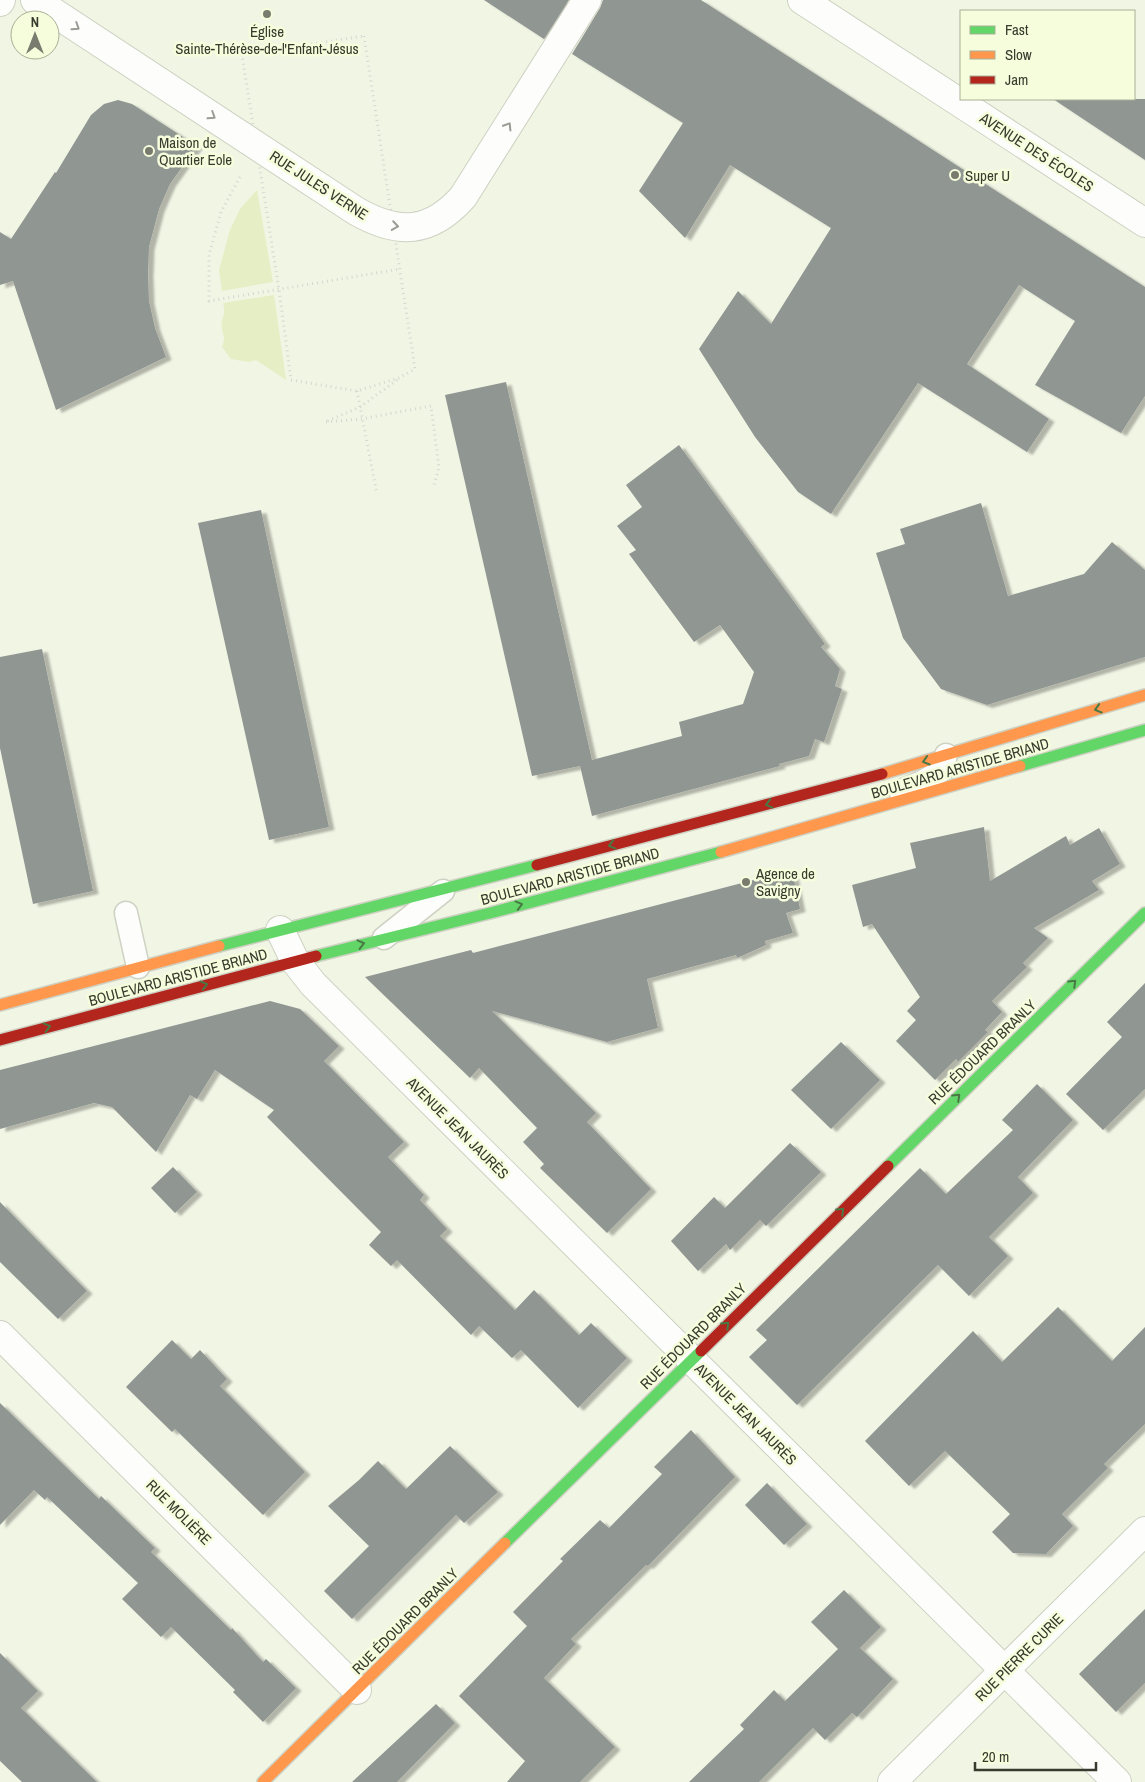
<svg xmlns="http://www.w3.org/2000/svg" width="1145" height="1782" viewBox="0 0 1145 1782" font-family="'Archivo Narrow',sans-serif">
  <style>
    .green { fill: #e5eec5 }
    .building { fill: #909692; filter: url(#shadow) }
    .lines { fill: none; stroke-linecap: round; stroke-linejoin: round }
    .lane-casing { stroke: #ced1c3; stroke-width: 25 }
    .street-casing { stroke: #ced1c3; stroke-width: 30 }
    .fast-casing { stroke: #ced1c3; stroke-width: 14 }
    .slow-casing { stroke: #ced1c3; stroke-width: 14 }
    .jam-casing { stroke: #ced1c3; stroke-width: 14 }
    .path { stroke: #d5d6d1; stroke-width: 3; stroke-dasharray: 1 4; stroke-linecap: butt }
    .lane { stroke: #fdfefb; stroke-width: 22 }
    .street { stroke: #fdfefb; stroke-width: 28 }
    .fast { stroke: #63d668; stroke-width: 11 }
    .slow { stroke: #ff974d; stroke-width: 11 }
    .jam { stroke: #b3261e; stroke-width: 11 }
    .oneway { stroke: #9a9c94 }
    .oneway2 { stroke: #497845 }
    .poi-dot { fill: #787b6d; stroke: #f5fddc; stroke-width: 2 }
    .labels { text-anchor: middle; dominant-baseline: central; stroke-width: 5; stroke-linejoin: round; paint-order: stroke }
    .poi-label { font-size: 15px; fill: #373a2d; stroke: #f5fddc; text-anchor: start }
    .street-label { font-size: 15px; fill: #373a2d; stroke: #f5fddc }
  </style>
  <defs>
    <filter id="shadow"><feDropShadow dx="5.5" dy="3" stdDeviation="1" flood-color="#0004"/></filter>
  </defs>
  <rect width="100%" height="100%" fill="#f1f5e4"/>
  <g class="green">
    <path d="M 257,190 L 273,282 L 222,291 L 219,270 L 230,230 L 240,209 Z"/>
    <path d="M 274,295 L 286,380 L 256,360 L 249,362 L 231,359 L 222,347 C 226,336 223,337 222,328 C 220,318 227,316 223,303 Z"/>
  </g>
  <g class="building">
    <path d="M 484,0 L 569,0 L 544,39 Z"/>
    <path d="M 603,0 L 701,0 L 1145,287 L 1145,396 L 1121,433 L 1035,385 L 1075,321 L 1019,285 L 967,364 L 1049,419 L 1027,452 L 918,383 L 831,514 L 798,492 L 755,437 L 699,349 L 738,291 L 771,324 L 831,228 L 730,165 L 685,238 L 639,191 L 683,123 L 572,54 L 600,8 Z"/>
    <path d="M 1053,99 L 1145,99 L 1145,160 Z"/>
    <path d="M 118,100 L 132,104 L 197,146 L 170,184 L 159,209 L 149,247 L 148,274 L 149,301 L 155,328 L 166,357 L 56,410 L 13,281 L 0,285 L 0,232 L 11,239 L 55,172 L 56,173 L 91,115 L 104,104 Z"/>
    <path d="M 506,382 L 592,760 L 682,736 L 679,722 L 743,704 L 754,672 L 720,625 L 694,642 L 629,554 L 636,550 L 617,526 L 642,507 L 626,485 L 679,445 L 825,644 L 821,647 L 840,669 L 835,686 L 842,689 L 824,742 L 815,739 L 809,756 L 779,764 L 780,766 L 592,816 L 580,766 L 532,776 L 445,395 Z"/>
    <path d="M 981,503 L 1008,596 L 1084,574 L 1112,542 L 1145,570 L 1145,657 L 987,705 L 941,689 L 903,638 L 876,553 L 905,544 L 900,529 Z"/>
    <path d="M 261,510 L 329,827 L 269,840 L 198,523 Z"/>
    <path d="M 42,649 L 93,891 L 33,904 L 0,748 L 0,657 Z"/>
    <path d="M 984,827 L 990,881 L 1066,836 L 1070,845 L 1099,828 L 1120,864 L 1092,881 L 1099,890 L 1034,928 L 1048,938 L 1023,963 L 1027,967 L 992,1001 L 1002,1012 L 985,1030 L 988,1032 L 958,1062 L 956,1059 L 935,1080 L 896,1041 L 916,1020 L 907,1011 L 920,997 L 872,924 L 863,927 L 852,885 L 916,868 L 910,843 Z"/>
    <path d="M 792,870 L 800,909 L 786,913 L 793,933 L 765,941 L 766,945 L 737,958 L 736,955 L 647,979 L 658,1028 L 607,1042 L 492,1011 L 596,1113 L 587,1122 L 651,1189 L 607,1233 L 540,1168 L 544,1164 L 523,1142 L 537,1128 L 479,1068 L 470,1078 L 365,977 L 471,950 L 473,953 Z"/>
    <path d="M 1145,983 L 1145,1089 L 1103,1130 L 1066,1094 L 1122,1037 L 1107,1022 Z"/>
    <path d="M 270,1001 L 300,1009 L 339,1046 L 324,1061 L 404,1142 L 388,1157 L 424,1195 L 420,1200 L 447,1229 L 440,1236 L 515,1310 L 534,1290 L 579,1335 L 591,1323 L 627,1358 L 578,1408 L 521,1350 L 512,1358 L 479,1326 L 471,1335 L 397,1260 L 391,1266 L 369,1245 L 381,1232 L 267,1117 L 274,1110 L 215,1070 L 197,1099 L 190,1095 L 156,1152 L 112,1107 L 94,1103 L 0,1129 L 0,1070 Z"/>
    <path d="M 841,1042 L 880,1080 L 831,1129 L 791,1090 Z"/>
    <path d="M 1037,1084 L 1073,1120 L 1018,1177 L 1033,1193 L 989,1237 L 1008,1256 L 969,1296 L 938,1265 L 797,1405 L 749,1357 L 767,1340 L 756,1330 L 920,1168 L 946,1194 L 1013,1130 L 1002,1120 Z"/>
    <path d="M 790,1143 L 821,1172 L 766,1226 L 760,1220 L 730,1250 L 726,1244 L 698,1271 L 671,1241 L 714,1197 L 725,1208 Z"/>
    <path d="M 173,1167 L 197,1192 L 175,1213 L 151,1188 Z"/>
    <path d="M 0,1202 L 87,1291 L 58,1319 L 0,1262 Z"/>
    <path d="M 1058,1307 L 1112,1361 L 1145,1327 L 1145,1424 L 1104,1464 L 1108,1468 L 1062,1514 L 1073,1526 L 1046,1554 L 1013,1553 L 992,1532 L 1010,1514 L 945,1451 L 909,1486 L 865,1441 L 973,1331 L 1002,1362 Z"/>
    <path d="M 172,1340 L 191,1359 L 200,1350 L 227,1379 L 220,1386 L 305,1472 L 263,1515 L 175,1429 L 172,1432 L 126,1387 Z"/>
    <path d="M 0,1403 L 99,1499 L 101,1496 L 155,1548 L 151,1552 L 231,1630 L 232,1628 L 263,1662 L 266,1659 L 296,1688 L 263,1722 L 233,1692 L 235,1690 L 171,1627 L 161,1637 L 122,1599 L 138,1583 L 47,1497 L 45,1500 L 34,1490 L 0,1525 Z"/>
    <path d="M 691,1430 L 735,1477 L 648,1566 L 646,1565 L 571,1639 L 576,1644 L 544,1678 L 615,1747 L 580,1782 L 507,1782 L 525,1761 L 459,1696 L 527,1626 L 513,1612 L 563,1561 L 560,1559 L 600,1520 L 609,1528 L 662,1474 L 654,1467 Z"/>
    <path d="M 450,1446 L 498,1492 L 464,1523 L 456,1515 L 352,1619 L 324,1591 L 369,1546 L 328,1506 L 359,1480 L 378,1461 L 406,1489 Z"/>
    <path d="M 767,1483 L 807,1524 L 784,1545 L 745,1505 Z"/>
    <path d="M 844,1590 L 881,1627 L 860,1648 L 893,1679 L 857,1717 L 852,1713 L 825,1740 L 813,1728 L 759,1782 L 689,1782 L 744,1729 L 740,1725 L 774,1690 L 785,1701 L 838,1649 L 811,1622 Z"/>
    <path d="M 1145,1609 L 1145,1683 L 1116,1712 L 1079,1674 Z"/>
    <path d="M 0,1653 L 38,1691 L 21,1708 L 97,1782 L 22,1782 L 0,1761 Z"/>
    <path d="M 436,1704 L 455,1723 L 397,1782 L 352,1782 Z"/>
  </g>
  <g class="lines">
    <defs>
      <g id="lane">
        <path d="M 900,791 L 920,783 L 941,771 L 946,755"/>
        <path d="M 126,913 L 138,967"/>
        <path d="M 384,938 L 443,891"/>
      </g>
      <g id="street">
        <path d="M 35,0 L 356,211 C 398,235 430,234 463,197 L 587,0"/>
        <path d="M 802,0 L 1145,223"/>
        <path d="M 0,2 L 1,0"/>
        <path d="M 280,930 L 295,961 L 313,984 L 1117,1782"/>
        <path d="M 0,1335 L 357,1690"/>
        <path d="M 892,1782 L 1145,1531"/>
      </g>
      <g id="fast">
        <path d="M 1020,766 L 1145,730"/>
        <path d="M 219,946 L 537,865"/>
        <path d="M 316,956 L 494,912 L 721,852"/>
        <path d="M 888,1166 L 1145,913"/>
        <path d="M 505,1543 L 701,1351"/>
      </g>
      <g id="slow">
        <path d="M 882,774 L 1145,695"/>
        <path d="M 721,852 L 1020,766"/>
        <path d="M 0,1005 L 219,946"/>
        <path d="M 263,1782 L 505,1543"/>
      </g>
      <g id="jam">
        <path d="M 537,865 L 882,774"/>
        <path d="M 0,1040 L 316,956"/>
        <path d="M 701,1351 L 888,1166"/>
      </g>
    </defs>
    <use href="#lane" class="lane-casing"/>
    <use href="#street" class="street-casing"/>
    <use href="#fast" class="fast-casing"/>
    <use href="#slow" class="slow-casing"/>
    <use href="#jam" class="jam-casing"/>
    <g class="path">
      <path d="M 364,36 L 415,369 L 399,378 L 357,391 L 291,380 L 279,290 L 242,55 Z"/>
      <path d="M 240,177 L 221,212 L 209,255 L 209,301 L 400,269"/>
      <path d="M 397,380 L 360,407 L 325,422 L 361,419 L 431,406 L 439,468 L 433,488"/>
      <path d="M 357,391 L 377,494"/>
    </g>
    <use href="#lane" class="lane"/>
    <use href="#street" class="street"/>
    <use href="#fast" class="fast"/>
    <use href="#slow" class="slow"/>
    <use href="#jam" class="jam"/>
  </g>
  <defs><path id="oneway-chevron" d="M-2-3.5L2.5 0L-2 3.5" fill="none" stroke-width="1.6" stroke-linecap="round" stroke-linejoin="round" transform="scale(1.25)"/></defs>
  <g class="oneway">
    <use href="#oneway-chevron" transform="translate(76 27) rotate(33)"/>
    <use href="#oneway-chevron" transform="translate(212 116) rotate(33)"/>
    <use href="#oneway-chevron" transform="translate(508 126) rotate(-58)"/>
    <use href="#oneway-chevron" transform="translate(395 226) rotate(9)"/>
  </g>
  <g class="oneway2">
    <use href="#oneway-chevron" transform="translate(1098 709) rotate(163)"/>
    <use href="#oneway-chevron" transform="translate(926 761) rotate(163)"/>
    <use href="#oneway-chevron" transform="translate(769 804) rotate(165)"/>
    <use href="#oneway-chevron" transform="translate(612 845) rotate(165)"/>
    <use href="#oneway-chevron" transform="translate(519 905) rotate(-15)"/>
    <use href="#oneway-chevron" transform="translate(361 944) rotate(-14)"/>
    <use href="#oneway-chevron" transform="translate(1073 983) rotate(-44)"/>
    <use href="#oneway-chevron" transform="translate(204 985) rotate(-15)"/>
    <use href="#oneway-chevron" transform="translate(47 1027) rotate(-15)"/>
    <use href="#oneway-chevron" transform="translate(957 1097) rotate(-44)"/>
    <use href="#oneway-chevron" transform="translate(841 1211) rotate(-44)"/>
    <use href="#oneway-chevron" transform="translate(726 1325) rotate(-44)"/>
  </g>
  <g class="poi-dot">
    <circle cx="267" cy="14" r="5"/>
    <circle cx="149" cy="151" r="5"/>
    <circle cx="955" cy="175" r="5"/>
    <circle cx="746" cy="882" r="5"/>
  </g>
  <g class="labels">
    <g class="poi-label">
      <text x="267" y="31" text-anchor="middle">Église<tspan x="267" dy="17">Sainte-Thérèse-de-l'Enfant-Jésus</tspan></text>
      <text x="159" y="142">Maison de<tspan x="159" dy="17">Quartier Eole</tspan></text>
      <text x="965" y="175">Super U</text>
      <text x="756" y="873">Agence de<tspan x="756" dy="17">Savigny</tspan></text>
    </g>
    <g class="street-label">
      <text transform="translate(1037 152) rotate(33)">AVENUE DES ÉCOLES</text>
      <text transform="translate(319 185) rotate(33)">RUE JULES VERNE</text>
      <text transform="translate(960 768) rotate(-16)">BOULEVARD ARISTIDE BRIAND</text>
      <text transform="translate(570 876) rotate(-15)">BOULEVARD ARISTIDE BRIAND</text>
      <text transform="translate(178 977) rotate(-15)">BOULEVARD ARISTIDE BRIAND</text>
      <text transform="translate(982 1052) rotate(-44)">RUE ÉDOUARD BRANLY</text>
      <text transform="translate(458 1128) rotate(45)">AVENUE JEAN JAURÈS</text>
      <text transform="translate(693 1336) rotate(-45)">RUE ÉDOUARD BRANLY</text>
      <text transform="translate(746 1414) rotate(45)">AVENUE JEAN JAURÈS</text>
      <text transform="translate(179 1512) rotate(45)">RUE MOLIÈRE</text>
      <text transform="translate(405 1621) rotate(-45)">RUE ÉDOUARD BRANLY</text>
      <text transform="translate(1019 1657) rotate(-45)">RUE PIERRE CURIE</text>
    </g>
  </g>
  <rect x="960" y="10" width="175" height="90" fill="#f5fddc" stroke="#a9af96"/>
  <rect x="970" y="26" width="25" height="8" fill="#63d668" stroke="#a9af96"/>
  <text x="1005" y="35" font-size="15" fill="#373a2d">Fast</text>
  <rect x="970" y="51" width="25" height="8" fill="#ff974d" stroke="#a9af96"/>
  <text x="1005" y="60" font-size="15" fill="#373a2d">Slow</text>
  <rect x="970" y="76" width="25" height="8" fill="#b3261e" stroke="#a9af96"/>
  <text x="1005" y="85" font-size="15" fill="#373a2d">Jam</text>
  <g transform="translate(35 35)"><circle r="24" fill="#f5fddc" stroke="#a9af96"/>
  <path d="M0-4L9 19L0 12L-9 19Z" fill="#787b6d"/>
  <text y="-8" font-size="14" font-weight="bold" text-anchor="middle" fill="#373a2d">N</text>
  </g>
  <path d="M975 1762v8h121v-8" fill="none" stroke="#373a2d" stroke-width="2.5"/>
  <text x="982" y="1762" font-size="15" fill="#373a2d" stroke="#f5fddc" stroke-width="4" paint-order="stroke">20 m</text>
</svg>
